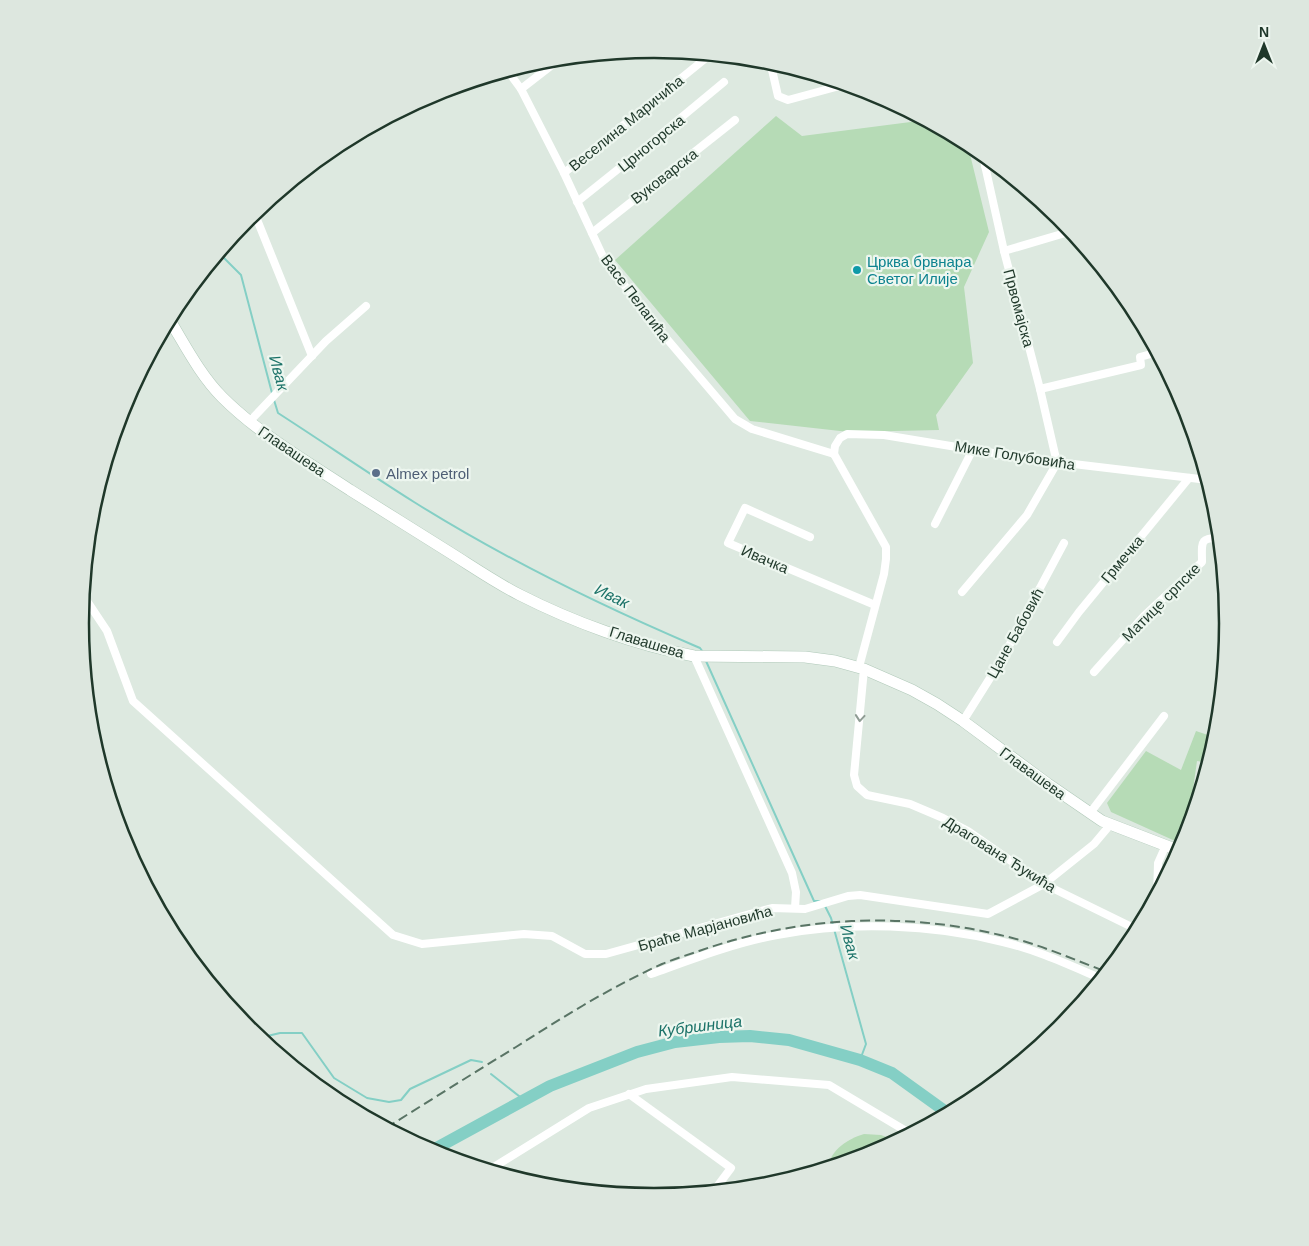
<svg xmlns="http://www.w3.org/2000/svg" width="1309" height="1246" viewBox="0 0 1309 1246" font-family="Helvetica,sans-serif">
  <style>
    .green { fill: #b6dbb6 }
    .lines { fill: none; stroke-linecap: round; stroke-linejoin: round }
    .stream { stroke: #84cfc5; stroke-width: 2 }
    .river { stroke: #84cfc5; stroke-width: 12 }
    .secondary-casing { stroke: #b0c9b9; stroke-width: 12 }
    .minor { stroke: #fff; stroke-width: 8 }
    .secondary { stroke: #fff; stroke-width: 11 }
    .rail { stroke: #597465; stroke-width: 2; stroke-dasharray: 10 5; stroke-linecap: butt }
    .oneway { stroke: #8f9c94 }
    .culture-dot { fill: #0f9aa8; stroke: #edf6ef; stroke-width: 2 }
    .service-dot { fill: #5c6f8a; stroke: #edf6ef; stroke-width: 2 }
    .labels { text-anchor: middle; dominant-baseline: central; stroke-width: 4.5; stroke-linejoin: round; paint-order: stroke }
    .street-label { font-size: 15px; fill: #1f382a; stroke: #edf6ef }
    .culture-label { font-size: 15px; fill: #0d838f; stroke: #edf6ef; text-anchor: start }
    .service-label { font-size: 15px; fill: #4e5e75; stroke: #edf6ef; text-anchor: start }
    .water-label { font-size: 16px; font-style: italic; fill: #1b7268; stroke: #edf6ef }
    .rim { fill: none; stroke: #1f382a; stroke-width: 2.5 }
  </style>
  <rect width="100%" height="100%" fill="#dde9e0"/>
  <g class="green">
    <path d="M 776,116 L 802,136 L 926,120 L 967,142 L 989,232 L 964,287 L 973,363 L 936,415 L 939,430 L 849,432 L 750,421 L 615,260 Z"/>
    <path d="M 1196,731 L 1217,738 L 1209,763 L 1197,761 L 1189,818 L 1192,818 L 1184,845 L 1111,812 L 1107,803 L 1146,751 L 1181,770 Z"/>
    <path d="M 864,1134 L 881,1135 L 897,1141 L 874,1154 L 828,1167 C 831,1149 848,1139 864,1134 Z"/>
  </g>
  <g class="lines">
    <g class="stream">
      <path d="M 219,253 L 241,275 L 272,393"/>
      <path d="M 274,400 L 278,413 C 323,442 368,473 414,502 C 502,557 597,604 693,645 L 700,648 L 703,652"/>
      <path d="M 706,661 L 814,901 L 820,901"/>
      <path d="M 825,906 L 831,918 L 833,925"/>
      <path d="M 834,929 L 866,1044 L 860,1060"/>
      <path d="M 259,1038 L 280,1033 L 302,1033 L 334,1078 L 367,1098 L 389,1102 L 401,1100 L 410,1089 L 471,1060 L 482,1062"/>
      <path d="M 491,1074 L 524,1100"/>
    </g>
    <path class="river" d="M 431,1151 L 550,1086 L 637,1052 L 675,1042 L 719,1037 L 750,1036 L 789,1040 L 860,1060 L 892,1073 L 949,1114"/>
    <defs>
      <path id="secondary" d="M 169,319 C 185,345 200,375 222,397 C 259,434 306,461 350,490 C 383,511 416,531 449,552 C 473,567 496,583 520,595 C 573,622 636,645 694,656 L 805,657 L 835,661 L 864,669 L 912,690 L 937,704 L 963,721 L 1048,784 L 1102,821 L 1180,851"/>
    </defs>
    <use href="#secondary" class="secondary-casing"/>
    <g class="minor">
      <path d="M 770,61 L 778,96 L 788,100 L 847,84"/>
      <path d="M 507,70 L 521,89 L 564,173 L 605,261 L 667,339 L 735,419 L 752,429 L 834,454"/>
      <path d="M 521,89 L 561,58"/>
      <path d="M 985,166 L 995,163"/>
      <path d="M 564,173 L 711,54"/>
      <path d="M 577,202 L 642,150 L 724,82"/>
      <path d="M 254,212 L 312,356"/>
      <path d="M 592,233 L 735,120"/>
      <path d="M 1004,251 L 1072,231"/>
      <path d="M 1040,389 L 1141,365 L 1140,357 L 1158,352"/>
      <path d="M 250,421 L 326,341 L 366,306"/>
      <path d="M 834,454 L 835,446 L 840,438 L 847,434 L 884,435 L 1023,458 L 1208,480"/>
      <path d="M 834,454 L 886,547 L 886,559 L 884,574 L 859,667"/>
      <path d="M 935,524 L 973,449"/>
      <path d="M 810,537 L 745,508 L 728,543 L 875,605"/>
      <path d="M 962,592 L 1027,515 L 1057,463 L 1040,389 L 1004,251 L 982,152"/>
      <path d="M 83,595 L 107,631 L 133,701 L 393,935 L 422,944 L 524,934 L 552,936 L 585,954 L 606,954 L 772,908 L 805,909 L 848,896 L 860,895 L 988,914 L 1044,884 L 1094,844 L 1110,825"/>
      <path d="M 1057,642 L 1079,612 L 1189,478"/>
      <path d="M 694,656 L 792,873 L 796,892 L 795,908"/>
      <path d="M 864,669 L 854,775 L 857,786 L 867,795 L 910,804 L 943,818 L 968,831 L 1044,884 L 1138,930"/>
      <path d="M 1094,672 L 1144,616 L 1202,562 C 1202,543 1199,537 1220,538"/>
      <path d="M 963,721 L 1002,659 L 1064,543"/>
      <path d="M 1090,813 L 1164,716"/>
      <path d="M 1157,896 L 1158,863 L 1166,845"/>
      <path d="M 651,974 C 693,959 734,943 777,935 C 849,921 932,924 1003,942 C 1037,950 1069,965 1102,979"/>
      <path d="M 629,1094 L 731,1168 L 713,1192"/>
      <path d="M 489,1170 L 589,1108 L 646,1089 L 732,1077 L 829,1085 L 911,1134"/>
    </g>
    <use href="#secondary" class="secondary"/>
    <path class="rail" d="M 386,1128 C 429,1101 472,1074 516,1047 C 563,1017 611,987 662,964 C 674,959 687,955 699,951 C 796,917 900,911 1000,935 C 1037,943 1072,959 1107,972"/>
  </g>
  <defs><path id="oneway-chevron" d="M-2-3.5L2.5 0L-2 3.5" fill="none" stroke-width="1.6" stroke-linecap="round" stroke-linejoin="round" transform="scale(1.25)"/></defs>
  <use class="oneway" href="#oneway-chevron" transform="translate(860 718) rotate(95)"/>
  <circle class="culture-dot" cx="857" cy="270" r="5"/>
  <circle class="service-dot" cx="376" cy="473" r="5"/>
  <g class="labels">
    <g class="street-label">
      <text transform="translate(626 123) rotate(-39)">Веселина Маричића</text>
      <text transform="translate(651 143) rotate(-39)">Црногорска</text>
      <text transform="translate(664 176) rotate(-38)">Вуковарска</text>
      <text transform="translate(636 298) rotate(53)">Васе Пелагића</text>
      <text transform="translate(1019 308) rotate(75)">Првомајска</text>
      <text transform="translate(292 451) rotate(34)">Главашева</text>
      <text transform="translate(1015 455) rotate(9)">Мике Голубовића</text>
      <text transform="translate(765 559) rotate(23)">Ивачка</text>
      <text transform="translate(1122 559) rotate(-50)">Грмечка</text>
      <text transform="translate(1161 602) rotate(-45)">Матице српске</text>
      <text transform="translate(1015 633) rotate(-61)">Цане Бабовић</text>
      <text transform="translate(647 642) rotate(17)">Главашева</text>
      <text transform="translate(1033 773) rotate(36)">Главашева</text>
      <text transform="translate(1000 854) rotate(32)">Драгована Ђукића</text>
      <text transform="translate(705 928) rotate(-15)">Браће Марјановића</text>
    </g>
    <g class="culture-label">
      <text x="867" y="261">Црква брвнара<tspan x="867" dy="17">Светог Илије</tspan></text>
    </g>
    <g class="service-label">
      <text x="386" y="473">Almex petrol</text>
    </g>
    <g class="water-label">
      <text transform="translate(279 373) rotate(75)">Ивак</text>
      <text transform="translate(612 596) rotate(26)">Ивак</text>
      <text transform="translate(850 942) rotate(75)">Ивак</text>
      <text transform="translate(700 1026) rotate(-7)">Кубршница</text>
    </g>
  </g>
  <path d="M0 0H1309V1246H0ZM89 623a565 565 0 1 1 1130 0a565 565 0 1 1-1130 0Z" fill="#dde7df" fill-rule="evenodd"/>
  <path class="rim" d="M89 623a565 565 0 1 1 1130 0a565 565 0 1 1-1130 0Z"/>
  <g transform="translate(1264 45)" stroke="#edf6ef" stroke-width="4" paint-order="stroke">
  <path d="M0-4L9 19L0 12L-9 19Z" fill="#1f382a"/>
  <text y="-8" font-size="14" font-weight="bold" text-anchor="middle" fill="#1f382a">N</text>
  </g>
</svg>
